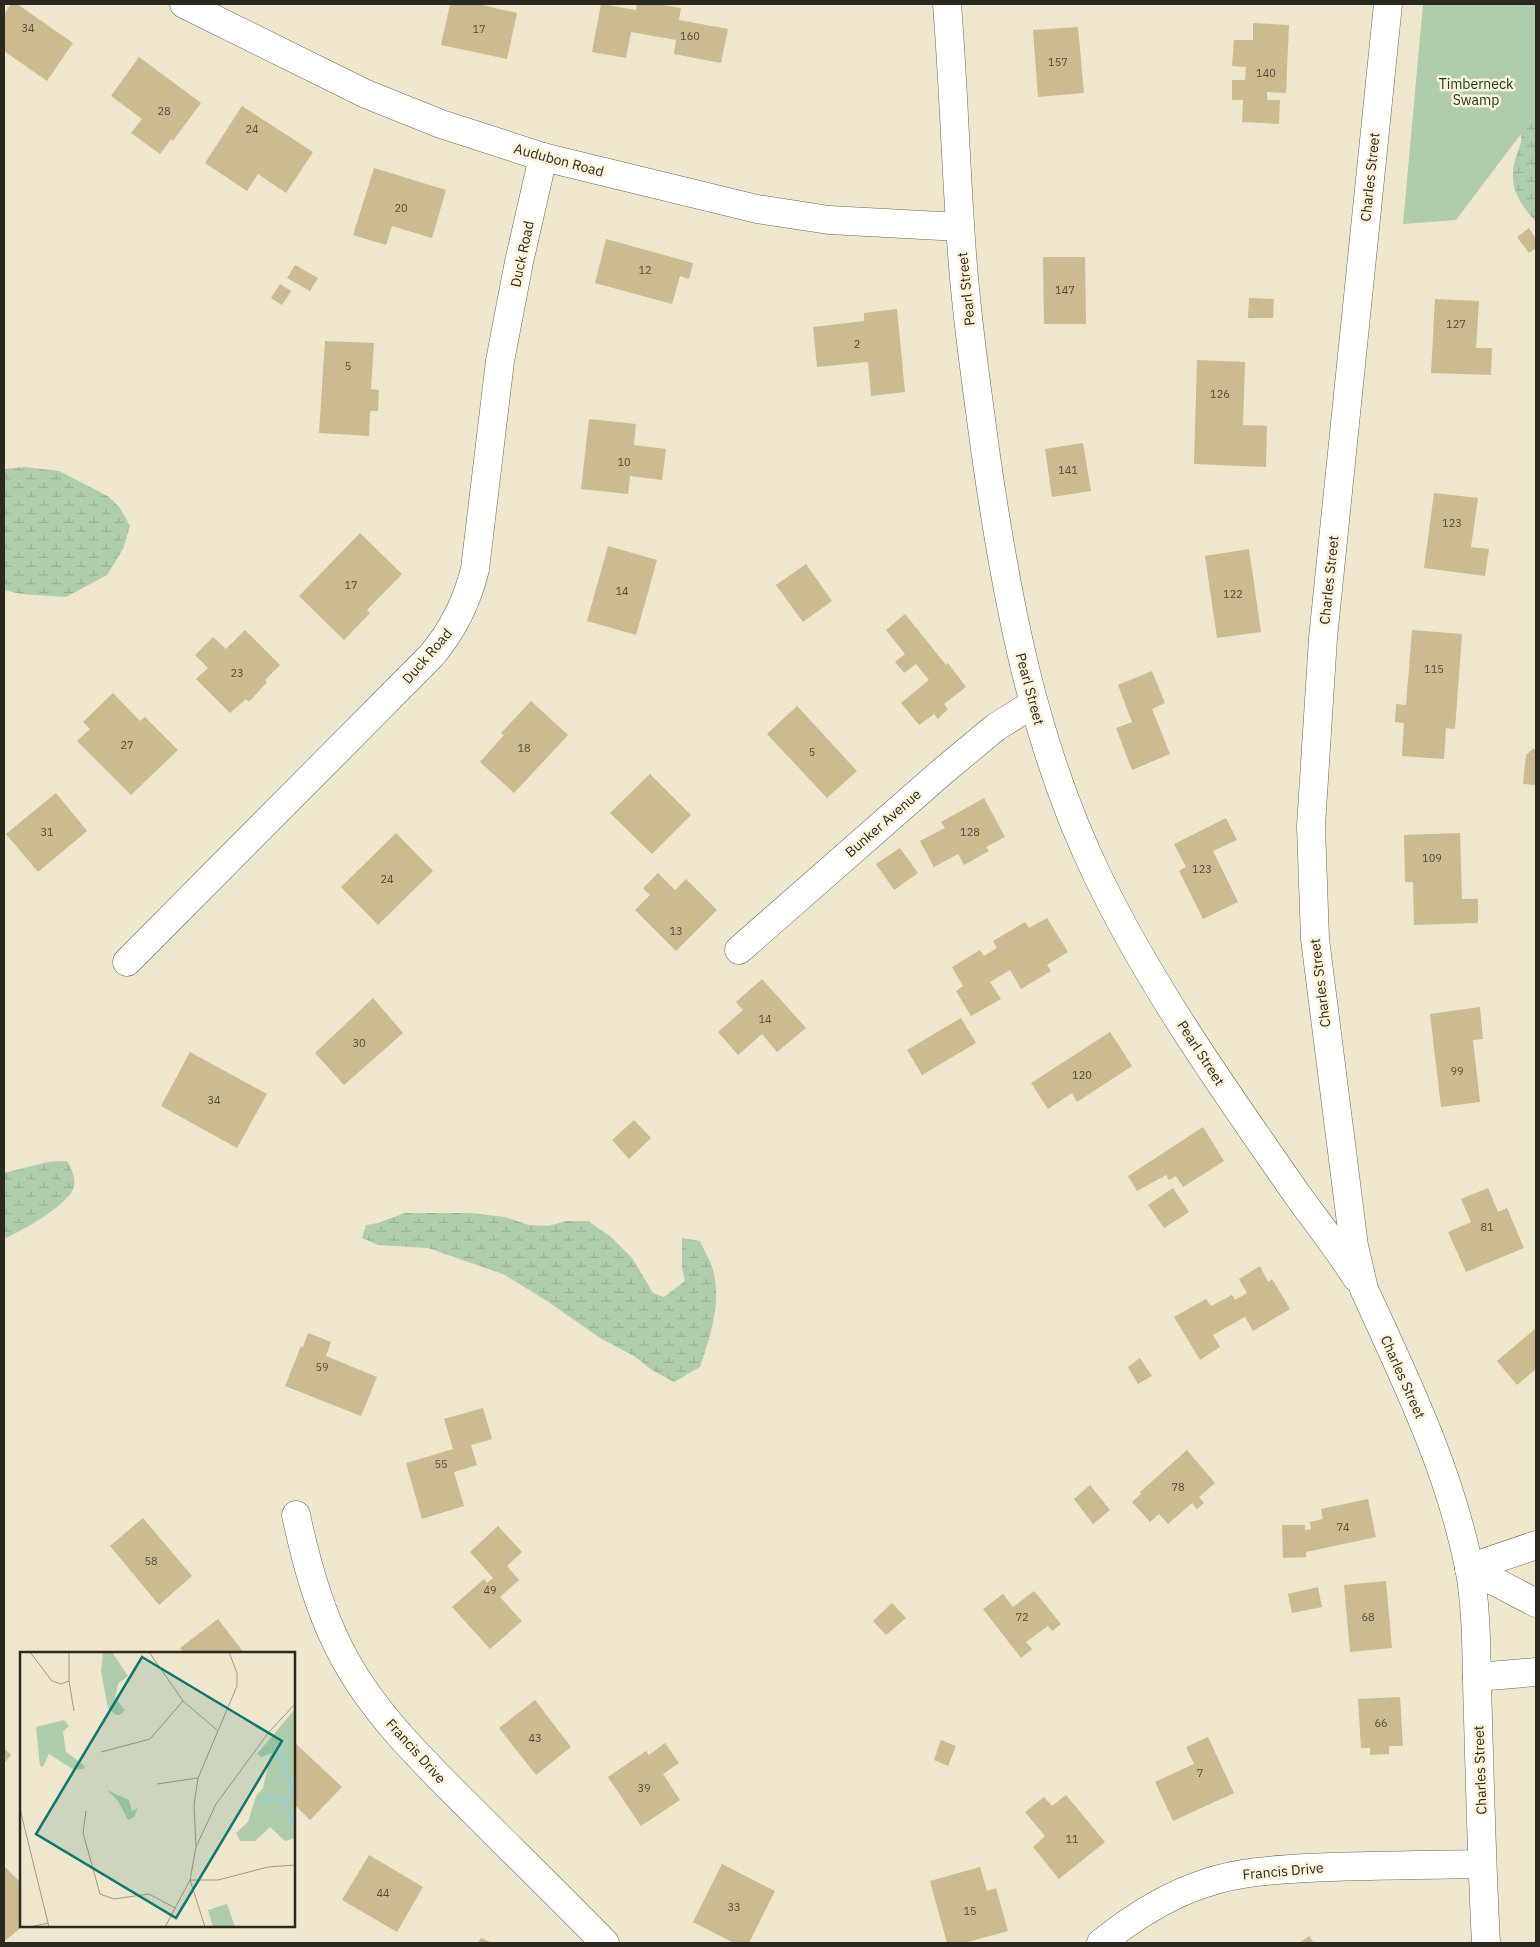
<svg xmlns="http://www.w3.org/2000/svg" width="1540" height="1947" viewBox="0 0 1540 1947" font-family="'IBM Plex Sans',sans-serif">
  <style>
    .wetland { fill: url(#wetland-marsh) }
    .green { fill: #afcdac }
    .building { fill: #ccba91 }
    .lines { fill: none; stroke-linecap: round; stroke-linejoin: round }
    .minor-casing { stroke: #6d6550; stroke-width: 29 }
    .minor { stroke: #fff; stroke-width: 28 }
    .labels { text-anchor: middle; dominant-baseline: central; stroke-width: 5; stroke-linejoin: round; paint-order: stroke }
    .number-label { font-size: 11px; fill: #534c3c }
    .park-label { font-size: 14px; fill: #154214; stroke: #fdf3db }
    .street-label { font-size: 14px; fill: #2b281f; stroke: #fdf3db }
    .inset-river { fill: none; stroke: #97cddb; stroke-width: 2.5 }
    .inset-road { fill: none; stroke: #a19a88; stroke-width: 1 }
    .view { fill: #0f766e; fill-opacity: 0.15; stroke: #0f766e; stroke-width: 2.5 }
    .inset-edge { fill: none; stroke: #2b281f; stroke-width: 2.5 }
  </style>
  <defs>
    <pattern id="wetland-marsh" width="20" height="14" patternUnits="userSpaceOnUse" patternTransform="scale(1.25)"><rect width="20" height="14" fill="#afcdac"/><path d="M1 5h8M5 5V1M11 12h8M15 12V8" fill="none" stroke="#97b094"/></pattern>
  </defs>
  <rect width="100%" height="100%" fill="#efe6ce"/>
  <g class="wetland">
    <path d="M 1536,4 L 1536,222 C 1518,201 1507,185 1516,157 C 1521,143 1523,141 1519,127 Z"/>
    <path d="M 24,467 L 59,471 L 98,491 L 109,497 L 120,508 L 130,526 L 123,549 L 107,575 L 66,597 L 21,594 L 4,590 L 4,469 Z"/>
    <path d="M 67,1161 C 71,1169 76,1177 74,1186 C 70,1205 21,1231 4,1239 L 4,1173 L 48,1162 Z"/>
    <path d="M 405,1213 L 470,1213 L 505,1217 L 529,1225 L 548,1226 L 566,1221 L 588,1221 L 611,1237 L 632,1258 L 653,1293 L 664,1297 L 685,1281 L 682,1268 L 682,1238 L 700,1241 C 704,1251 710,1260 713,1270 C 722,1302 710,1337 700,1367 L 674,1382 L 652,1370 L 634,1356 L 600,1338 L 547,1301 L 503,1274 L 428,1248 L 378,1245 L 362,1238 L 366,1225 L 378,1223 Z"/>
  </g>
  <path class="green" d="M 1423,4 L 1536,4 L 1536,114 L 1456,220 L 1403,224 Z"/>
  <g class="building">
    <path d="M 11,4 L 17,4 L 73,43 L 47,81 L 4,51 L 4,14 Z"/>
    <path d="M 450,4 L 478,4 L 517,13 L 507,59 L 441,45 Z"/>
    <path d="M 601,4 L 636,10 L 637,4 L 657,4 L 681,8 L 679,20 L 728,29 L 721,63 L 674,54 L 676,40 L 631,32 L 626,58 L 592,52 Z"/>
    <path d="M 1253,23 L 1289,25 L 1286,93 L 1267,92 L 1267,100 L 1280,100 L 1279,124 L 1242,122 L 1243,100 L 1232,100 L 1232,80 L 1245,80 L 1246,67 L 1232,66 L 1234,40 L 1253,40 Z"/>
    <path d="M 1078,27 L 1084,93 L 1038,97 L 1033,30 Z"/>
    <path d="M 139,57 L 201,103 L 173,141 L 171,139 L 160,154 L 131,133 L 142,119 L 111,96 Z"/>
    <path d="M 242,106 L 313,152 L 286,193 L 258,174 L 247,191 L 205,163 Z"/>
    <path d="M 374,168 L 446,190 L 432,238 L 392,226 L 386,245 L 353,235 Z"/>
    <path d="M 1529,228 L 1536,239 L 1536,248 L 1529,253 L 1517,237 Z"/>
    <path d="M 606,239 L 693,263 L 689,279 L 680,276 L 672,304 L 595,283 Z"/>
    <path d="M 1043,257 L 1085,257 L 1086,324 L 1044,324 Z"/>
    <path d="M 295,265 L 318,278 L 310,291 L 287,278 Z"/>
    <path d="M 280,284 L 291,291 L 282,305 L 271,298 Z"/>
    <path d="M 1249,298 L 1274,299 L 1273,318 L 1248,318 Z"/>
    <path d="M 1435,299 L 1479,301 L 1476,348 L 1492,348 L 1491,375 L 1431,373 Z"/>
    <path d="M 897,309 L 905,392 L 871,396 L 868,362 L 817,367 L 813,327 L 864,321 L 864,313 Z"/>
    <path d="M 325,341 L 374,343 L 371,389 L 379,390 L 378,411 L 370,411 L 369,436 L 319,433 Z"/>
    <path d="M 1197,360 L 1245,362 L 1243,425 L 1267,426 L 1266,467 L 1194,464 Z"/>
    <path d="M 589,419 L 636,424 L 634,445 L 666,449 L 662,480 L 630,476 L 628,494 L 581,489 Z"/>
    <path d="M 1083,443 L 1091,491 L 1052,497 L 1045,449 Z"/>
    <path d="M 1434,493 L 1478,498 L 1471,547 L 1489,549 L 1485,576 L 1424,568 Z"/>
    <path d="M 360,533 L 402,574 L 367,610 L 370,613 L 344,640 L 299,596 Z"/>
    <path d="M 608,546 L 657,560 L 636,635 L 587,621 Z"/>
    <path d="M 1249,549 L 1261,632 L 1217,638 L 1205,556 Z"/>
    <path d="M 806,564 L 832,601 L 803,622 L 776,585 Z"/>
    <path d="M 905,614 L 946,665 L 948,663 L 966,687 L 944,704 L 948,709 L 938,719 L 934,714 L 919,725 L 901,703 L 929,680 L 916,664 L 904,673 L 895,662 L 905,654 L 886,630 Z"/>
    <path d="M 245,630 L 280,665 L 265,680 L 267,682 L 249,702 L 246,699 L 230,713 L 196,679 L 208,668 L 195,655 L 213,637 L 226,649 Z"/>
    <path d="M 1412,630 L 1462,634 L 1455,729 L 1446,728 L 1444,759 L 1402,756 L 1404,723 L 1395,722 L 1396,704 L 1406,705 Z"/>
    <path d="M 1152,671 L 1165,703 L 1152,709 L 1170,754 L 1132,770 L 1116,728 L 1132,722 L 1118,685 Z"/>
    <path d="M 113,693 L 140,721 L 145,717 L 178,750 L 131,795 L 77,741 L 90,729 L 83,722 Z"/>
    <path d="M 531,701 L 568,735 L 514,793 L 480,762 L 504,735 L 501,733 Z"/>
    <path d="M 797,706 L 857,771 L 827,798 L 767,734 Z"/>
    <path d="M 1533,749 L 1536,749 L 1536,785 L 1523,784 L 1526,755 Z"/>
    <path d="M 650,774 L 691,815 L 652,854 L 610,813 Z"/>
    <path d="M 56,793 L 87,831 L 38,872 L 6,834 Z"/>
    <path d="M 984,798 L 1005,837 L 986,847 L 989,851 L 964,865 L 958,854 L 934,867 L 920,841 L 945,828 L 941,822 Z"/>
    <path d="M 1226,818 L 1237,840 L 1213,851 L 1238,902 L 1203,919 L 1179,871 L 1186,867 L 1174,844 Z"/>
    <path d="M 396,833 L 433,871 L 378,925 L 341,887 Z"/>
    <path d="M 1460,833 L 1462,899 L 1478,899 L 1478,923 L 1414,925 L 1413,882 L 1405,882 L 1404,835 Z"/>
    <path d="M 900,848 L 918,873 L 894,890 L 876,864 Z"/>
    <path d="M 658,873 L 675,890 L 686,879 L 717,910 L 676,951 L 635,910 L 650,895 L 643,888 Z"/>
    <path d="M 1047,918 L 1068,952 L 1047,965 L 1051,971 L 1021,989 L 1010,970 L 990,982 L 1001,999 L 971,1016 L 956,991 L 963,986 L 952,967 L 980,950 L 984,956 L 997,948 L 993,941 L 1025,922 L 1029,928 Z"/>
    <path d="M 762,979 L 806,1028 L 777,1052 L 762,1034 L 738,1055 L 718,1032 L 743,1010 L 736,1002 Z"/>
    <path d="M 373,998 L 403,1033 L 344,1085 L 315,1053 Z"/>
    <path d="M 1480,1007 L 1483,1039 L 1473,1040 L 1480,1102 L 1441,1107 L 1430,1014 Z"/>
    <path d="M 961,1018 L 976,1043 L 922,1075 L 907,1050 Z"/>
    <path d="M 1110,1032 L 1132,1066 L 1077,1102 L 1072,1093 L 1048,1109 L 1031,1083 Z"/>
    <path d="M 190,1052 L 267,1094 L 237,1148 L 161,1106 Z"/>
    <path d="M 634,1120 L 651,1138 L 629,1159 L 612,1140 Z"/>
    <path d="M 1203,1127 L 1224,1161 L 1183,1187 L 1176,1176 L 1169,1180 L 1166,1175 L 1137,1191 L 1128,1176 Z"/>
    <path d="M 1173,1188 L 1189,1212 L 1164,1228 L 1148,1205 Z"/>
    <path d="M 1488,1188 L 1498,1212 L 1507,1208 L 1524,1248 L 1466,1272 L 1448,1232 L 1471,1222 L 1461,1199 Z"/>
    <path d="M 1260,1266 L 1268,1282 L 1272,1279 L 1290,1309 L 1253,1331 L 1245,1317 L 1213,1335 L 1220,1347 L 1200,1360 L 1174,1317 L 1206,1299 L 1211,1306 L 1232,1295 L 1235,1300 L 1247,1293 L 1239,1279 Z"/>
    <path d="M 1536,1328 L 1536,1369 L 1517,1385 L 1497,1361 Z"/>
    <path d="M 308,1333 L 331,1342 L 326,1356 L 377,1377 L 361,1416 L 285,1386 L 301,1346 L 303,1347 Z"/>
    <path d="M 1140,1358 L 1152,1376 L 1138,1384 L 1128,1367 Z"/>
    <path d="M 483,1408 L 492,1439 L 471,1445 L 477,1465 L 454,1472 L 464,1506 L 422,1519 L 406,1463 L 453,1449 L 444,1419 Z"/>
    <path d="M 1187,1450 L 1215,1483 L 1199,1497 L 1204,1503 L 1197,1509 L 1192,1503 L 1168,1524 L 1159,1514 L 1150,1522 L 1132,1502 L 1141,1494 L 1140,1492 Z"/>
    <path d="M 1090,1485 L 1110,1510 L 1093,1524 L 1074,1499 Z"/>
    <path d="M 1368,1499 L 1376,1537 L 1306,1552 L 1306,1557 L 1283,1558 L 1282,1525 L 1305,1525 L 1305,1530 L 1311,1529 L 1310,1522 L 1323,1519 L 1321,1509 Z"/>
    <path d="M 143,1518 L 192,1576 L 159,1605 L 110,1546 Z"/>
    <path d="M 498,1526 L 522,1552 L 507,1566 L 519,1580 L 500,1597 L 522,1621 L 490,1649 L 452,1607 L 484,1579 L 487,1583 L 493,1578 L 470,1552 Z"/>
    <path d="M 1386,1581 L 1392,1648 L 1350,1652 L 1344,1585 Z"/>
    <path d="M 1318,1587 L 1322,1607 L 1292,1613 L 1288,1594 Z"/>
    <path d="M 1034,1591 L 1061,1624 L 1052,1631 L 1048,1626 L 1026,1642 L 1032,1649 L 1021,1658 L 983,1609 L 1003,1594 L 1013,1607 Z"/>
    <path d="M 892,1603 L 906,1618 L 886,1635 L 873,1621 Z"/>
    <path d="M 218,1619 L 244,1653 L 184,1653 L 180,1648 Z"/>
    <path d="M 1400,1697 L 1403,1746 L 1389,1746 L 1389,1754 L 1370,1755 L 1370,1748 L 1361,1748 L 1358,1699 Z"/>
    <path d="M 535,1700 L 571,1747 L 536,1775 L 499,1728 Z"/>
    <path d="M 1208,1737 L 1234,1793 L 1173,1821 L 1155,1782 L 1194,1764 L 1186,1747 Z"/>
    <path d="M 941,1740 L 956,1746 L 948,1766 L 934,1760 Z"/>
    <path d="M 294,1742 L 342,1787 L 310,1820 L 294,1804 Z"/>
    <path d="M 665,1743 L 679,1763 L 663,1774 L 680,1800 L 641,1826 L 608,1777 L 646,1751 L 649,1755 Z"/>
    <path d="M 4,1748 L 11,1755 L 4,1763 Z"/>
    <path d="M 1066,1795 L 1105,1842 L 1059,1879 L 1033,1847 L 1045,1836 L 1025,1812 L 1044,1797 L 1052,1806 Z"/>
    <path d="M 369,1855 L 423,1887 L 397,1932 L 342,1900 Z"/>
    <path d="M 722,1864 L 775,1891 L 749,1943 L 734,1943 L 693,1922 Z"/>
    <path d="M 4,1866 L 21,1883 L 21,1926 L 23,1926 L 6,1940 L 4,1938 Z"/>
    <path d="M 980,1867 L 987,1891 L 996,1888 L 1008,1931 L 964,1943 L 947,1943 L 930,1881 Z"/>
    <path d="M 1309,1936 L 1314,1943 L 1299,1943 Z"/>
    <path d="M 481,1938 L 492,1943 L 478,1943 Z"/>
  </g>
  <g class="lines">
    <defs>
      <g id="minor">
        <path d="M 184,4 L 366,94 L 441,124 L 543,157 L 757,209 L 829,220 L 960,227"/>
        <path d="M 947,4 C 953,77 955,150 960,223 C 964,299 975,374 985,449 C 1006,597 1033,744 1099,879 C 1153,990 1226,1092 1296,1193 C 1316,1221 1338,1248 1356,1277"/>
        <path d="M 1388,4 L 1323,638 L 1311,826 L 1315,939 L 1354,1246 L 1364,1289 C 1405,1379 1449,1468 1469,1567 C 1478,1612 1476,1670 1478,1717 C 1480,1793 1482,1868 1486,1943"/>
        <path d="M 739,950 L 943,771 L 996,727 L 1033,704"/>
        <path d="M 127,962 L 431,656 C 453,630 467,602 475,569 L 500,361 L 519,262 L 543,157"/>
        <path d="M 296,1515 C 306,1562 318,1606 339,1648 C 371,1712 424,1762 474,1812 C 518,1856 562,1899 605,1943"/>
        <path d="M 1469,1568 L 1536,1603"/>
        <path d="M 1469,1568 L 1536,1545"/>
        <path d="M 1477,1677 L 1536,1672"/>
        <path d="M 1101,1943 C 1132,1918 1168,1895 1206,1883 C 1238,1872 1273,1870 1307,1868 C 1365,1865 1424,1865 1482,1864"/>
      </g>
    </defs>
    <use href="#minor" class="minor-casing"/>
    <use href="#minor" class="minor"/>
  </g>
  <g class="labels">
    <g class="number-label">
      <text x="28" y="28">34</text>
      <text x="479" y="29">17</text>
      <text x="690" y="36">160</text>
      <text x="1058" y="62">157</text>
      <text x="1266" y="73">140</text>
      <text x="164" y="111">28</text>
      <text x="252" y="129">24</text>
      <text x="401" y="208">20</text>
      <text x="645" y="270">12</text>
      <text x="1065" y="290">147</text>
      <text x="1456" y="324">127</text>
      <text x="857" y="344">2</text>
      <text x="348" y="366">5</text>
      <text x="1220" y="394">126</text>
      <text x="624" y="462">10</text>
      <text x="1068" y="470">141</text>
      <text x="1452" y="523">123</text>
      <text x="351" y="585">17</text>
      <text x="622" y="591">14</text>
      <text x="1233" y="594">122</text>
      <text x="1434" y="669">115</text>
      <text x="237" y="673">23</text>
      <text x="127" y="745">27</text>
      <text x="524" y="748">18</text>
      <text x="812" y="752">5</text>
      <text x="47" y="832">31</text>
      <text x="970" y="832">128</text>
      <text x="1432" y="858">109</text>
      <text x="1202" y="869">123</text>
      <text x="387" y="879">24</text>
      <text x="676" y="931">13</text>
      <text x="765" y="1019">14</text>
      <text x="359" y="1043">30</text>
      <text x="1457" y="1071">99</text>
      <text x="1082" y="1075">120</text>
      <text x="214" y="1100">34</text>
      <text x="1487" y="1227">81</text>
      <text x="322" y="1367">59</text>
      <text x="441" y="1464">55</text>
      <text x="1178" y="1487">78</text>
      <text x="1343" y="1527">74</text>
      <text x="151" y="1561">58</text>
      <text x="490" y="1590">49</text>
      <text x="1022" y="1617">72</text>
      <text x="1368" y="1617">68</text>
      <text x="1381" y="1723">66</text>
      <text x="535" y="1738">43</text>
      <text x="1200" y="1773">7</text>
      <text x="644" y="1788">39</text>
      <text x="1072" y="1839">11</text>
      <text x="383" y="1893">44</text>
      <text x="734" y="1907">33</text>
      <text x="970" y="1911">15</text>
    </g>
    <g class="park-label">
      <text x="1476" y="84">Timberneck<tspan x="1476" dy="16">Swamp</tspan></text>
    </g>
    <g class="street-label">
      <text transform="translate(559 160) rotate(15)">Audubon Road</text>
      <text transform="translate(1370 177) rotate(-84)">Charles Street</text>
      <text transform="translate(522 254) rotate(-78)">Duck Road</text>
      <text transform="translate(966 289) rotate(-96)">Pearl Street</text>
      <text transform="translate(1329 580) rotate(-84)">Charles Street</text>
      <text transform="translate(427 656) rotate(-49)">Duck Road</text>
      <text transform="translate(1030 689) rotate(75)">Pearl Street</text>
      <text transform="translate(883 823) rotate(-41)">Bunker Avenue</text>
      <text transform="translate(1320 983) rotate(-97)">Charles Street</text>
      <text transform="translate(1201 1053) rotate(57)">Pearl Street</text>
      <text transform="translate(1403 1377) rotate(66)">Charles Street</text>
      <text transform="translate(416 1751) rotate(48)">Francis Drive</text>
      <text transform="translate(1480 1770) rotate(-92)">Charles Street</text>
      <text transform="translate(1283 1871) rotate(-5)">Francis Drive</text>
    </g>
  </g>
  <g transform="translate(20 1652)">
    <rect width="275" height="275" fill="#efe6ce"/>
    <path d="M 83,0 L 92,0 L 108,24 L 98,32 L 95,46 L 105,58 L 100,63 L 96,63 L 88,56 L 81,20 ZM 44,68 L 49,74 L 43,80 L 46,100 L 65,114 L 64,117 L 54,118 L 29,102 L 23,115 L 20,114 L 16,75 ZM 275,72 L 275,186 L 265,189 L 250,175 L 235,189 L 220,189 L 216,181 L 228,170 L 236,144 L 243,136 L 250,104 ZM 87,138 L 109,148 L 112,159 L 118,156 L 114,165 L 108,168 L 98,149 Z" fill="#afcdac"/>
    <path d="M 275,57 L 275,144 L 273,144 L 259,98 L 242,105 L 237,102 ZM 207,252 L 215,275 L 193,275 L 188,258 Z" fill="#afcdac"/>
    <path class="inset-river" d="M 255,102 L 260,103 L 275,144M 273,144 L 265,148 L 275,176M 241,150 L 253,145 L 264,148"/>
    <path class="inset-road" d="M 10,0 L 32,29 L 41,32 L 49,29M 49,0 L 49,29 L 54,59M 129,0 L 163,49 L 197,78M 81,100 L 130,87 L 163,49M 137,132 L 178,126M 0,157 L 29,275M 66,159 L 63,181 L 80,242 L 94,247 L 129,242 L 155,256M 176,195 L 174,153 L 178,126 L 217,34 L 217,21 L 209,0M 170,228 L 198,228 L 248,215 L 275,213M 170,228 L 185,275M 10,275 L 28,271M 145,275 L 170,228 L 176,195 L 196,152 L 249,80 L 275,52"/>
    <path class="view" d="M 122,5 L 262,89 L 156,266 L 16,182 Z"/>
    <rect width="275" height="275" class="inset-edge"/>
  </g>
  <rect width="1540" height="1947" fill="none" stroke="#2b281f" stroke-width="10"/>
</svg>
